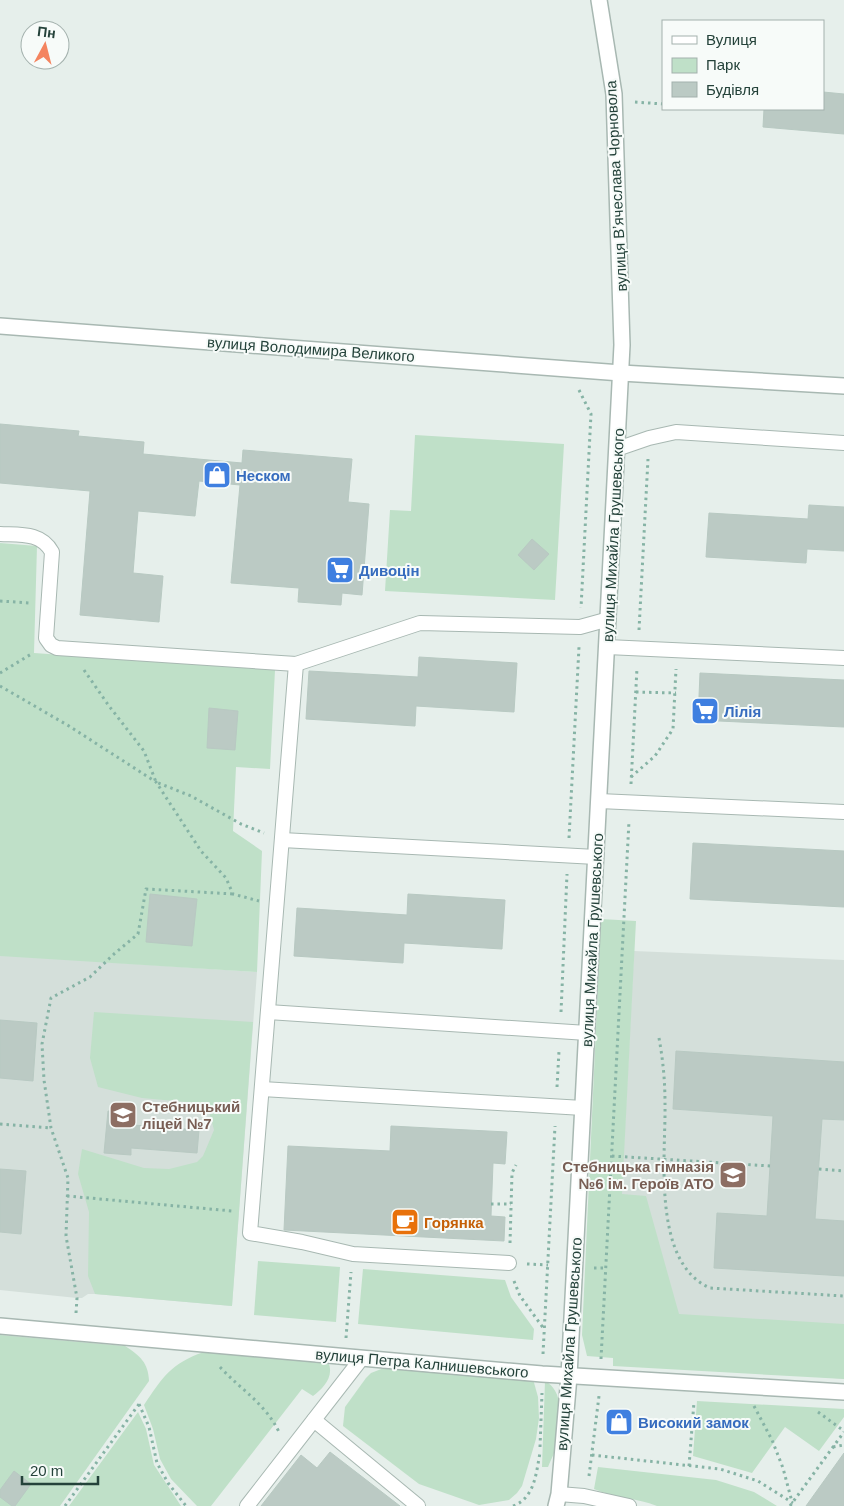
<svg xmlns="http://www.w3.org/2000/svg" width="844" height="1506" viewBox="0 0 844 1506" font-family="Helvetica,sans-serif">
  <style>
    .built { fill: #d4dfda }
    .green { fill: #bfe0c8 }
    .building { fill: #bbcac4; stroke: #b8c9c2 }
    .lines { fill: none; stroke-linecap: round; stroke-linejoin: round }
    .service-casing { stroke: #a8b8b2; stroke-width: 16 }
    .minor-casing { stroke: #a8b8b2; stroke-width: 18 }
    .tertiary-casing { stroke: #a8b8b2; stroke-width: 18 }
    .path { stroke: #86b3a5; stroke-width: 3; stroke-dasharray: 2.5 4; stroke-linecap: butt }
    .service { stroke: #fff; stroke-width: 14 }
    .minor { stroke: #fff; stroke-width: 15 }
    .tertiary { stroke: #fff; stroke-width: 15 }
    .labels { text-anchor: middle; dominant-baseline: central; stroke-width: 4; stroke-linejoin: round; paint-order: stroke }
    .street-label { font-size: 15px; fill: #24423a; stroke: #f7fbf9 }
    .shop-label { font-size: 15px; font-weight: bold; fill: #366cbe; stroke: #f7fbf9; text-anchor: start }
    .education-label { font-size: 15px; font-weight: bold; fill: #785e54; stroke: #f7fbf9; text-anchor: start }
    .food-label { font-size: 15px; font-weight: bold; fill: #c56008; stroke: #f7fbf9; text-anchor: start }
  </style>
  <rect width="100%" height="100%" fill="#e6efeb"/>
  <g class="built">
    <path d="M 0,772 L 107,962 L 257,972 L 232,1306 L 95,1294 L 88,1294 L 82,1298 L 77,1298 L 0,1290 Z"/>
    <path d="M 634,951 L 844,960 L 844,1379 L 613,1358 Z"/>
  </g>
  <g class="green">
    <path d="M 415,435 L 564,444 L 555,600 L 385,591 L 390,510 L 411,511 Z"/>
    <path d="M 0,543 L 37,546 L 34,653 L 275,670 L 270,769 L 236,767 L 233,831 L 262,851 L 257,972 L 0,956 Z"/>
    <path d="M 601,919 L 636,921 L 622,1194 L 646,1196 L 679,1314 L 844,1324 L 844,1379 L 613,1366 L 613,1358 L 587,1356 L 582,1335 Z"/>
    <path d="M 94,1012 L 253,1022 L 232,1306 L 95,1294 L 88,1276 L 89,1212 L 78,1174 L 82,1149 L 144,1168 L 169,1169 L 197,1162 L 203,1156 L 214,1130 L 207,1104 L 142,1098 L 98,1087 L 90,1058 Z"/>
    <path d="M 258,1261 L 340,1267 L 336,1322 L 254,1315 Z"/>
    <path d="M 363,1269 L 505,1280 L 511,1297 L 534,1329 L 533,1340 L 358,1324 Z"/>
    <path d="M 0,1335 L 125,1346 C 140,1356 148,1362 149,1381 L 60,1506 L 0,1506 Z"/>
    <path d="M 204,1352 L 324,1361 L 328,1362 C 335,1376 323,1389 313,1396 L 302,1389 L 211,1506 L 197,1506 L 171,1479 L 160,1459 L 153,1429 L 144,1405 C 162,1378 171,1363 204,1352 Z"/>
    <path d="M 389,1366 L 533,1379 L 538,1397 L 539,1418 L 536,1439 L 522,1486 L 517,1493 L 509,1500 L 479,1505 L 419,1484 L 343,1426 L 345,1407 L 366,1378 L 371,1373 Z"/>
    <path d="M 545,1381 C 563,1390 562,1419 559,1436 C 558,1447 552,1457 548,1467 L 542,1467 Z"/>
    <path d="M 697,1401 L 844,1409 L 844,1417 L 819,1451 L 785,1427 L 752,1473 L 693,1456 Z"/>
    <path d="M 138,1412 L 146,1429 L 154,1465 L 181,1506 L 69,1506 Z"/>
    <path d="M 598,1467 L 716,1480 L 754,1492 L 777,1506 L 657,1506 C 637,1498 615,1498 594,1489 Z"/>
  </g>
  <g class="building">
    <path d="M 823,92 L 844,94 L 844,134 L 763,127 L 764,109 L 823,109 Z"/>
    <path d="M 0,424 L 79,431 L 78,436 L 144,442 L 143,454 L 242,463 L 243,450 L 352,459 L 348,502 L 369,504 L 362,595 L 342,593 L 341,605 L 298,602 L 299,588 L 231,583 L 240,485 L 199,481 L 195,516 L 138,511 L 133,573 L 163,576 L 159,622 L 80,615 L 90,491 L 0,483 Z"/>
    <path d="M 809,505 L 844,507 L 844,551 L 807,549 L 806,563 L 706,557 L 709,513 L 808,519 Z"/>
    <path d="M 532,539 L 549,554 L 534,570 L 518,555 Z"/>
    <path d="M 419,657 L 517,663 L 514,712 L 416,706 L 415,726 L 306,719 L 309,671 L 418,677 Z"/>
    <path d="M 700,673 L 844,680 L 844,727 L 698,720 Z"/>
    <path d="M 209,708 L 238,711 L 235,750 L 207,748 Z"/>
    <path d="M 693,843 L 844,851 L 844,907 L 690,899 Z"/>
    <path d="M 150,894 L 197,899 L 192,946 L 146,942 Z"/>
    <path d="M 408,894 L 505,900 L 502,949 L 404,943 L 403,963 L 294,956 L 297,908 L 407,915 Z"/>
    <path d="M 0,1020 L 37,1023 L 33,1081 L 0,1078 Z"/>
    <path d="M 676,1051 L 844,1062 L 844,1120 L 822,1119 L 815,1219 L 844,1221 L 844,1276 L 714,1268 L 717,1213 L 767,1216 L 773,1116 L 673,1109 Z"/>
    <path d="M 108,1111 L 134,1113 L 133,1125 L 199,1130 L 197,1153 L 131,1148 L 131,1155 L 104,1153 Z"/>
    <path d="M 391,1126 L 507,1132 L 505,1164 L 493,1163 L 491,1216 L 505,1217 L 504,1241 L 284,1230 L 288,1146 L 390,1151 Z"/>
    <path d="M 0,1169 L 26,1171 L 21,1234 L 0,1232 Z"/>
    <path d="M 330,1452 L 400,1506 L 261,1506 L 301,1455 L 317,1468 Z"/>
    <path d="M 844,1453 L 844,1506 L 806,1506 Z"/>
    <path d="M 14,1471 L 31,1484 L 15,1506 L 12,1506 L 0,1497 L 0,1490 Z"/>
  </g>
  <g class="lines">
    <defs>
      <g id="service">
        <path d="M 617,449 L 649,438 L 676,432 L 844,443"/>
        <path d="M 0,534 C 20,535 41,532 52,552 L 46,638 L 51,645 L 57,648 L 296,664 L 420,623 L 580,627 L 609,619"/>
        <path d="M 607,647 L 844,658"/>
        <path d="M 296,664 L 250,1233 L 302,1242 L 353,1254 L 509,1263"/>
        <path d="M 599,801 L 844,812"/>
        <path d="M 282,840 L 596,857"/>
        <path d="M 268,1012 L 587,1033"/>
        <path d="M 262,1089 L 583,1108"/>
        <path d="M 314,1420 L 418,1506"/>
        <path d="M 559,1494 L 584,1496 L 629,1506"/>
        <path d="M 247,1506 L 362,1358"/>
      </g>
      <path id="minor" d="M 0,1326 L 542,1374 L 844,1392"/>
      <g id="tertiary">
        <path d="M 0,326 L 621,373 L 844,386"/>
        <path d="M 556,1506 L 559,1494 L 569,1376 L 622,345 L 614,94 L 599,0"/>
      </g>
    </defs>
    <use href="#service" class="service-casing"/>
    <use href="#minor" class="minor-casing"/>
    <use href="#tertiary" class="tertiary-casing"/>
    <g class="path">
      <path d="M 635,102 L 663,104"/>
      <path d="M 579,390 L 591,414 L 581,608"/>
      <path d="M 0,601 L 30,603"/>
      <path d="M 639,630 L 648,459"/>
      <path d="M 84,670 L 109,706 L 144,751 L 156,782 L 191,796 L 241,824 L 264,833"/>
      <path d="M 0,673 L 33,653"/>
      <path d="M 0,686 L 69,726 L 156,782 L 201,851 L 226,878 L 233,894 L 259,901"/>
      <path d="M 636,692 L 676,693"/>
      <path d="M 631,777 L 655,756 L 673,729 L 676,669"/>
      <path d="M 631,784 L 637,668"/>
      <path d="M 569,838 L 579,647"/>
      <path d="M 561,1012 L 567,874"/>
      <path d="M 659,1038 C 663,1060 665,1081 665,1103 C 666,1155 651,1262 710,1288 L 844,1296"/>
      <path d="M 557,1087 L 559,1051"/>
      <path d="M 0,1124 L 51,1128"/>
      <path d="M 612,1156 L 770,1166"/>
      <path d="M 819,1169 L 844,1171"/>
      <path d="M 67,1196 L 232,1211"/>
      <path d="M 491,1204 L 511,1204"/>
      <path d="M 510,1243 L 512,1173 L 516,1165"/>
      <path d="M 527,1264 L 548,1265"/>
      <path d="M 594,1268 L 606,1268"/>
      <path d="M 514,1281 L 520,1296 L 544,1329"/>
      <path d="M 76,1313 L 77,1298 L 66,1236 L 68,1178 L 51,1128 L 44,1080 L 42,1044 L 51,998 L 90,977 L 114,954 L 138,934 L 146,889 L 233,894"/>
      <path d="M 346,1338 L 351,1272"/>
      <path d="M 543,1354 L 555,1126"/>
      <path d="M 601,1359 L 629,821"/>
      <path d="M 220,1367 C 241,1390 265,1403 279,1432"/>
      <path d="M 139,1404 L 149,1427 L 157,1463 L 168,1483 L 186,1506"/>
      <path d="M 754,1406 L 772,1440 L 783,1468 L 792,1502"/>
      <path d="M 818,1412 L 844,1431"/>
      <path d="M 540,1447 L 542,1393"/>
      <path d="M 833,1447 L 844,1445"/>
      <path d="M 592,1455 L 720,1469 L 758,1481 L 793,1503"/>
      <path d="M 689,1466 L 694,1402"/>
      <path d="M 589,1476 L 599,1396"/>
      <path d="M 65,1506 L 139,1404"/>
      <path d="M 513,1506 C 535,1498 536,1473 540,1453"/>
      <path d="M 790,1506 L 844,1432"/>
    </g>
    <use href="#service" class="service"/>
    <use href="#minor" class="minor"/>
    <use href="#tertiary" class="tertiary"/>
  </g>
  <defs>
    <symbol id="shop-square" viewBox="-11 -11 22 22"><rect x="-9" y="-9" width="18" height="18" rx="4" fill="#3f7fe0" stroke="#f7fbf9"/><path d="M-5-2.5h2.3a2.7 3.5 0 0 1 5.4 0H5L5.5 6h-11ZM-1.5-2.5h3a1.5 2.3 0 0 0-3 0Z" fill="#fff"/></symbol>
    <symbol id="supermarket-square" viewBox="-11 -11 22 22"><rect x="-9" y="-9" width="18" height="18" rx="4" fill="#3f7fe0" stroke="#f7fbf9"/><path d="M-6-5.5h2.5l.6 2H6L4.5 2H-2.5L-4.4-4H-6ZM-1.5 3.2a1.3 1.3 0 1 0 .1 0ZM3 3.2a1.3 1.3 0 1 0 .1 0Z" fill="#fff"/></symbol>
    <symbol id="school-square" viewBox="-11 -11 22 22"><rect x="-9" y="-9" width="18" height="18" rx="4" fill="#8d6e63" stroke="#f7fbf9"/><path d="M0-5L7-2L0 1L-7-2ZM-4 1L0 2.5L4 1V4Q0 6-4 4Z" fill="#fff"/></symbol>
    <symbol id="cafe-square" viewBox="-11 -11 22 22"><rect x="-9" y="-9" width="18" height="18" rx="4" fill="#e8710a" stroke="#f7fbf9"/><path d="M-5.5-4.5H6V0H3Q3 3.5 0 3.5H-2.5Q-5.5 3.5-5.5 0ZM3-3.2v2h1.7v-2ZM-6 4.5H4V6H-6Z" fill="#fff"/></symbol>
  </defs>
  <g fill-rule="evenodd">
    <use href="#shop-square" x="201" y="459" width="32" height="32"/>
    <use href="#supermarket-square" x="324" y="554" width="32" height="32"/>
    <use href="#supermarket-square" x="689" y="695" width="32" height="32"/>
    <use href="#school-square" x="107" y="1099" width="32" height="32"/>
    <use href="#school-square" x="717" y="1159" width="32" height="32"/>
    <use href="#cafe-square" x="389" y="1206" width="32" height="32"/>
    <use href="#shop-square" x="603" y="1406" width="32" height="32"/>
  </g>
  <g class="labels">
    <g class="street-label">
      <text transform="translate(616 186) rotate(-93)">вулиця Вʼячеслава Чорновола</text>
      <text transform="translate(311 349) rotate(4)">вулиця Володимира Великого</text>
      <text transform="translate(613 535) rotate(-87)">вулиця Михайла Грушевського</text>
      <text transform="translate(592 940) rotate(-87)">вулиця Михайла Грушевського</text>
      <text transform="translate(569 1344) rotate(-86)">вулиця Михайла Грушевського</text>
      <text transform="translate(422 1363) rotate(5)">вулиця Петра Калнишевського</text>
    </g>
    <g class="shop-label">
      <text x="236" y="475">Неском</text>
      <text x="359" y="570">Дивоцін</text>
      <text x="724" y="711">Лілія</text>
      <text x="638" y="1422">Високий замок</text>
    </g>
    <g class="education-label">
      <text x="142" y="1106">Стебницький<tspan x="142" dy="17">ліцей №7</tspan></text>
      <text x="714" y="1166" text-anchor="end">Стебницька гімназія<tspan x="714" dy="17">№6 ім. Героїв АТО</tspan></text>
    </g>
    <g class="food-label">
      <text x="424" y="1222">Горянка</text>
    </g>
  </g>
  <rect x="662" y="20" width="162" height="90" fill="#f7fbf9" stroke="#a3b1ad"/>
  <rect x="672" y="36" width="25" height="8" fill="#ffffff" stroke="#a3b1ad"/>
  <text x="706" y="45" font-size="15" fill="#24423a">Вулиця</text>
  <rect x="672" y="58" width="25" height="15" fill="#bfe0c8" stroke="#a3b1ad"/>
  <text x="706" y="70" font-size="15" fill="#24423a">Парк</text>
  <rect x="672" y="82" width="25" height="15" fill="#bbcac4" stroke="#a3b1ad"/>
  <text x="706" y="95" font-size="15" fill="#24423a">Будівля</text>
  <g transform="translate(45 45) rotate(7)"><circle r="24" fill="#f7fbf9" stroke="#a3b1ad"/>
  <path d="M0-4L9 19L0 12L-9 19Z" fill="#f4845f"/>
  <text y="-8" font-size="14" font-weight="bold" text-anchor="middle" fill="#24423a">Пн</text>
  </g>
  <path d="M22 1476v8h76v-8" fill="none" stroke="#24423a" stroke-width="2.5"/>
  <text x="30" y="1476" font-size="15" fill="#24423a" stroke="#f7fbf9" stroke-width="4" paint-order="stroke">20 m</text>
</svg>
